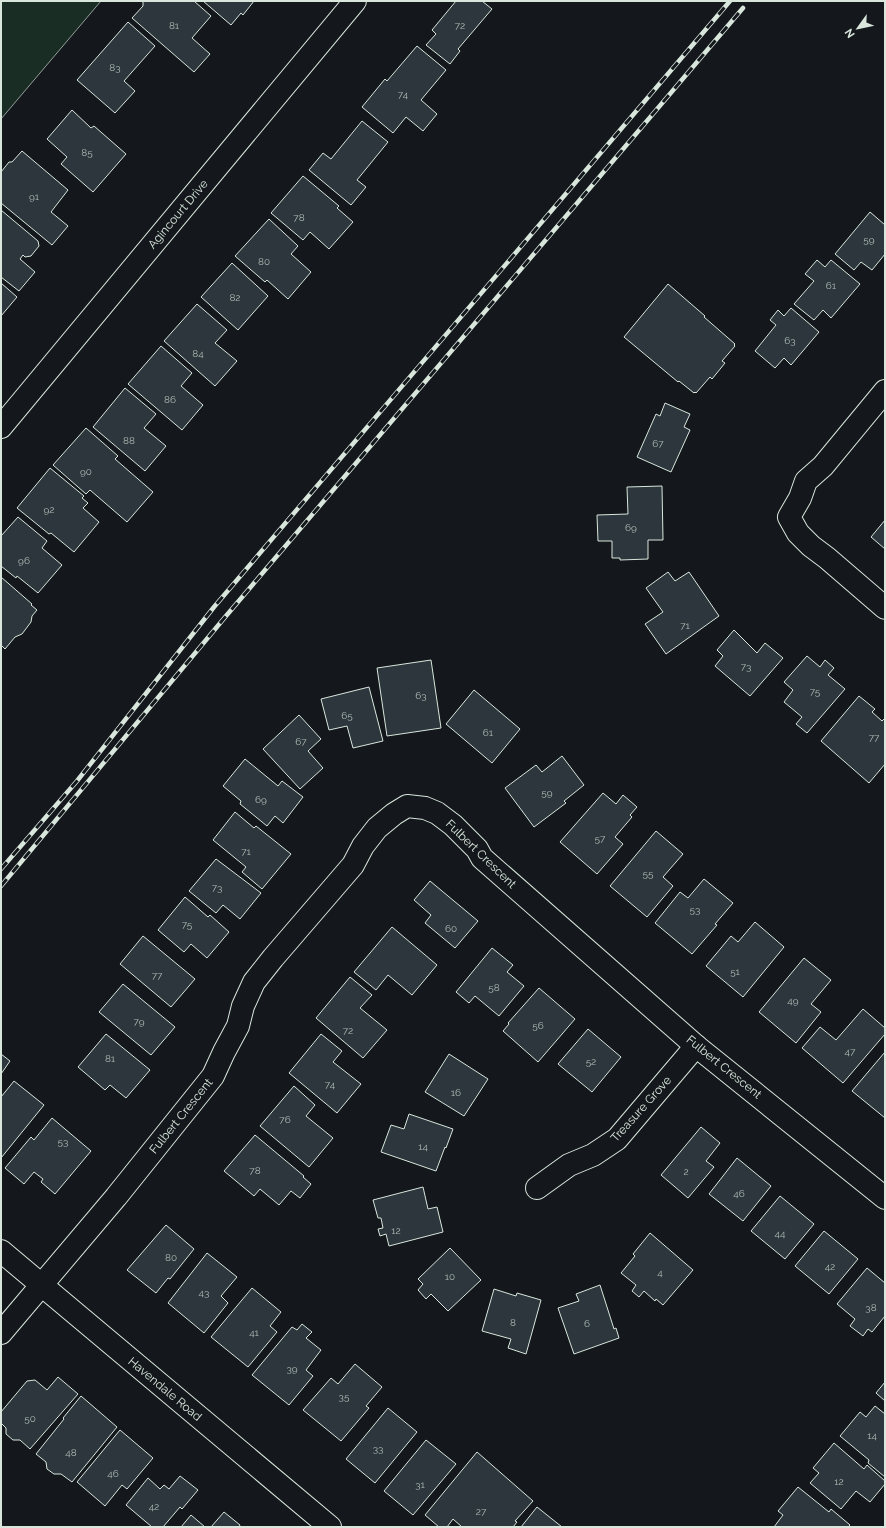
<svg xmlns="http://www.w3.org/2000/svg" width="886" height="1528" viewBox="0 0 886 1528" font-family="Raleway,sans-serif">
  <style>
    .green { fill: #1a2d24; stroke: #939e99 }
    .building { fill: #2c363c; stroke: #d8e6dc }
    .lines { fill: none; stroke-linecap: round; stroke-linejoin: round }
    .street-casing { stroke: #d8e6dc; stroke-width: 24 }
    .street { stroke: #14181c; stroke-width: 22 }
    .rail-casing { stroke: #d8e6dc; stroke-width: 4.5 }
    .rail { stroke: #14181c; stroke-width: 3; stroke-dasharray: 9; stroke-linecap: butt }
    .labels { text-anchor: middle; dominant-baseline: central; stroke-width: 3; stroke-linejoin: round; paint-order: stroke }
    .number-label { font-size: 10px; fill: #adbab4 }
    .street-label { font-size: 12px; fill: #d8e6dc; stroke: #14181c }
  </style>
  <rect width="100%" height="100%" fill="#14181c"/>
  <path class="green" d="M 1,1 L 101,1 L 1,119 Z"/>
  <g class="building">
    <path d="M 143,1 L 194,1 L 211,16 L 192,38 L 210,54 L 194,72 L 132,18 L 143,6 Z"/>
    <path d="M 203,1 L 254,1 L 243,15 L 241,13 L 231,25 Z"/>
    <path d="M 456,1 L 482,1 L 492,9 L 458,49 L 460,51 L 450,64 L 426,45 L 436,34 L 432,30 Z"/>
    <path d="M 128,22 L 155,46 L 124,81 L 135,91 L 115,113 L 77,80 Z"/>
    <path d="M 417,46 L 446,70 L 421,100 L 437,114 L 423,131 L 406,117 L 393,133 L 362,107 L 385,79 L 387,81 Z"/>
    <path d="M 72,110 L 91,128 L 94,126 L 126,154 L 93,192 L 61,164 L 67,157 L 47,139 Z"/>
    <path d="M 362,121 L 388,142 L 357,180 L 366,187 L 351,205 L 309,170 L 323,153 L 331,159 Z"/>
    <path d="M 22,151 L 68,190 L 51,212 L 68,226 L 52,245 L 1,203 L 1,172 L 9,162 L 12,162 Z"/>
    <path d="M 303,176 L 339,206 L 337,208 L 353,222 L 329,249 L 310,232 L 303,240 L 271,213 Z"/>
    <path d="M 1,210 L 38,241 L 39,246 L 31,256 L 25,257 L 23,255 L 20,259 L 35,272 L 19,291 L 1,277 Z"/>
    <path d="M 870,212 L 885,225 L 885,254 L 872,270 L 861,262 L 854,270 L 835,254 Z"/>
    <path d="M 269,219 L 298,246 L 291,254 L 311,272 L 288,299 L 267,280 L 265,282 L 235,256 Z"/>
    <path d="M 817,260 L 825,267 L 831,260 L 860,284 L 831,318 L 823,310 L 814,320 L 794,304 L 814,281 L 805,274 Z"/>
    <path d="M 232,263 L 268,296 L 238,330 L 201,297 Z"/>
    <path d="M 1,283 L 17,297 L 1,316 Z"/>
    <path d="M 668,284 L 705,316 L 704,317 L 735,344 L 734,345 L 735,346 L 722,361 L 725,363 L 712,379 L 710,377 L 696,393 L 695,392 L 694,393 L 679,381 L 678,382 L 624,337 Z"/>
    <path d="M 197,304 L 227,330 L 215,343 L 237,361 L 215,386 L 164,341 Z"/>
    <path d="M 791,308 L 819,332 L 791,365 L 784,358 L 775,368 L 755,351 L 776,325 L 770,320 L 778,310 L 784,316 Z"/>
    <path d="M 161,346 L 192,373 L 181,386 L 203,405 L 182,430 L 128,384 Z"/>
    <path d="M 125,388 L 156,414 L 144,428 L 166,446 L 145,471 L 93,427 Z"/>
    <path d="M 665,403 L 690,414 L 684,427 L 690,430 L 671,472 L 637,457 L 656,414 L 660,416 Z"/>
    <path d="M 86,428 L 118,456 L 115,459 L 153,492 L 127,522 L 90,490 L 86,494 L 53,465 Z"/>
    <path d="M 50,468 L 84,496 L 82,498 L 88,503 L 83,508 L 99,522 L 74,552 L 51,533 L 49,534 L 17,508 Z"/>
    <path d="M 662,486 L 663,540 L 648,540 L 648,559 L 620,560 L 620,558 L 612,558 L 612,541 L 598,541 L 597,515 L 628,514 L 627,487 Z"/>
    <path d="M 18,517 L 47,541 L 42,548 L 62,565 L 38,593 L 17,576 L 16,578 L 1,566 L 1,536 Z"/>
    <path d="M 885,520 L 885,549 L 871,537 Z"/>
    <path d="M 668,572 L 675,581 L 689,572 L 719,616 L 666,654 L 645,624 L 663,612 L 646,588 Z"/>
    <path d="M 1,577 L 32,604 L 31,605 L 37,610 L 32,616 L 31,622 L 22,634 L 15,637 L 5,649 L 1,645 Z"/>
    <path d="M 734,630 L 757,653 L 765,643 L 783,658 L 750,696 L 715,666 L 723,656 L 717,650 Z"/>
    <path d="M 807,656 L 820,667 L 825,660 L 834,668 L 828,675 L 845,689 L 807,733 L 796,724 L 802,717 L 784,702 L 793,690 L 784,682 Z"/>
    <path d="M 431,660 L 441,728 L 387,736 L 377,668 Z"/>
    <path d="M 369,687 L 383,741 L 353,748 L 347,726 L 329,730 L 321,699 Z"/>
    <path d="M 474,690 L 520,729 L 492,763 L 446,724 Z"/>
    <path d="M 859,696 L 875,709 L 872,712 L 882,721 L 885,718 L 885,764 L 869,783 L 821,741 Z"/>
    <path d="M 299,715 L 321,739 L 308,751 L 323,768 L 300,789 L 263,749 Z"/>
    <path d="M 562,756 L 584,785 L 564,801 L 566,803 L 534,827 L 505,788 L 536,765 L 542,772 Z"/>
    <path d="M 245,759 L 278,786 L 282,781 L 303,797 L 283,823 L 275,816 L 267,826 L 240,804 L 241,801 L 223,786 Z"/>
    <path d="M 603,793 L 616,804 L 623,795 L 637,807 L 630,815 L 632,817 L 615,837 L 623,844 L 597,874 L 560,842 Z"/>
    <path d="M 235,812 L 254,828 L 256,826 L 291,854 L 262,889 L 242,872 L 246,867 L 213,840 Z"/>
    <path d="M 656,831 L 683,854 L 663,877 L 673,886 L 647,917 L 610,886 Z"/>
    <path d="M 216,859 L 261,893 L 240,919 L 223,905 L 216,913 L 189,891 Z"/>
    <path d="M 704,879 L 733,903 L 715,924 L 717,925 L 692,954 L 655,923 L 680,892 L 688,898 Z"/>
    <path d="M 430,881 L 478,921 L 455,948 L 425,923 L 431,915 L 414,900 Z"/>
    <path d="M 185,897 L 208,917 L 210,915 L 229,932 L 207,958 L 191,944 L 184,952 L 158,930 Z"/>
    <path d="M 755,922 L 784,947 L 743,997 L 706,966 L 731,936 L 738,942 Z"/>
    <path d="M 392,927 L 437,965 L 412,995 L 388,975 L 376,990 L 354,972 Z"/>
    <path d="M 143,936 L 195,979 L 171,1007 L 120,964 Z"/>
    <path d="M 492,948 L 513,965 L 507,972 L 524,986 L 499,1016 L 475,996 L 469,1003 L 456,992 Z"/>
    <path d="M 804,958 L 831,980 L 811,1004 L 821,1012 L 796,1043 L 759,1012 Z"/>
    <path d="M 350,977 L 372,995 L 360,1008 L 387,1030 L 363,1058 L 316,1018 Z"/>
    <path d="M 123,984 L 175,1027 L 151,1055 L 99,1012 Z"/>
    <path d="M 539,988 L 575,1019 L 538,1062 L 503,1031 L 509,1024 L 508,1023 Z"/>
    <path d="M 863,1009 L 885,1028 L 885,1034 L 843,1083 L 802,1048 L 820,1027 L 836,1040 Z"/>
    <path d="M 588,1029 L 621,1057 L 592,1092 L 558,1064 Z"/>
    <path d="M 106,1034 L 150,1070 L 126,1098 L 110,1085 L 105,1090 L 78,1067 Z"/>
    <path d="M 321,1034 L 342,1051 L 333,1062 L 361,1084 L 337,1113 L 289,1073 Z"/>
    <path d="M 885,1052 L 885,1118 L 852,1091 Z"/>
    <path d="M 1,1054 L 10,1061 L 1,1074 Z"/>
    <path d="M 449,1054 L 488,1079 L 464,1116 L 425,1092 Z"/>
    <path d="M 14,1081 L 44,1105 L 1,1158 L 1,1097 Z"/>
    <path d="M 294,1086 L 315,1105 L 306,1116 L 333,1138 L 309,1167 L 260,1126 Z"/>
    <path d="M 409,1114 L 453,1129 L 446,1148 L 445,1147 L 436,1171 L 381,1152 L 391,1125 L 404,1129 Z"/>
    <path d="M 52,1118 L 91,1151 L 55,1194 L 41,1182 L 43,1179 L 34,1172 L 24,1184 L 5,1168 L 31,1137 L 34,1140 Z"/>
    <path d="M 701,1127 L 720,1143 L 706,1161 L 714,1167 L 688,1198 L 661,1175 Z"/>
    <path d="M 255,1135 L 304,1176 L 303,1177 L 311,1184 L 300,1198 L 291,1191 L 279,1205 L 260,1189 L 254,1196 L 224,1171 Z"/>
    <path d="M 737,1158 L 771,1186 L 743,1221 L 709,1194 Z"/>
    <path d="M 423,1187 L 428,1209 L 437,1207 L 443,1232 L 389,1246 L 386,1234 L 380,1236 L 378,1229 L 383,1228 L 381,1218 L 378,1218 L 373,1200 Z"/>
    <path d="M 780,1196 L 814,1224 L 785,1259 L 751,1231 Z"/>
    <path d="M 166,1225 L 194,1249 L 170,1279 L 168,1278 L 156,1293 L 127,1270 Z"/>
    <path d="M 824,1231 L 858,1259 L 829,1294 L 795,1266 Z"/>
    <path d="M 650,1233 L 693,1270 L 663,1305 L 656,1299 L 655,1301 L 644,1291 L 639,1297 L 632,1291 L 636,1285 L 621,1273 L 635,1256 L 633,1254 Z"/>
    <path d="M 450,1248 L 481,1280 L 448,1311 L 431,1294 L 426,1299 L 418,1290 L 423,1284 L 418,1279 Z"/>
    <path d="M 207,1253 L 237,1277 L 221,1296 L 228,1303 L 204,1333 L 168,1303 Z"/>
    <path d="M 867,1268 L 885,1283 L 885,1316 L 872,1332 L 868,1329 L 863,1336 L 850,1326 L 855,1319 L 837,1304 Z"/>
    <path d="M 600,1285 L 614,1329 L 616,1328 L 619,1338 L 574,1354 L 558,1308 L 579,1301 L 576,1294 Z"/>
    <path d="M 252,1288 L 281,1312 L 270,1326 L 277,1332 L 248,1367 L 211,1337 Z"/>
    <path d="M 494,1289 L 516,1296 L 517,1293 L 541,1300 L 526,1354 L 508,1348 L 511,1339 L 482,1331 Z"/>
    <path d="M 302,1324 L 312,1332 L 306,1338 L 321,1350 L 306,1370 L 313,1376 L 289,1405 L 252,1375 L 292,1327 L 297,1330 Z"/>
    <path d="M 355,1364 L 382,1387 L 366,1406 L 369,1408 L 341,1441 L 303,1410 L 331,1378 L 338,1384 Z"/>
    <path d="M 58,1377 L 78,1394 L 30,1449 L 20,1440 L 13,1440 L 6,1434 L 6,1428 L 1,1423 L 1,1412 L 27,1381 L 35,1380 L 47,1390 Z"/>
    <path d="M 885,1382 L 885,1401 L 876,1393 Z"/>
    <path d="M 81,1396 L 117,1427 L 72,1482 L 61,1474 L 54,1474 L 47,1469 L 46,1462 L 36,1454 L 64,1419 L 63,1418 Z"/>
    <path d="M 875,1406 L 885,1414 L 885,1477 L 868,1463 L 869,1460 L 840,1436 L 860,1412 L 866,1417 Z"/>
    <path d="M 388,1408 L 417,1432 L 375,1483 L 346,1459 Z"/>
    <path d="M 120,1430 L 153,1458 L 127,1489 L 122,1485 L 105,1506 L 77,1482 Z"/>
    <path d="M 426,1440 L 456,1464 L 413,1515 L 384,1491 Z"/>
    <path d="M 834,1443 L 864,1469 L 867,1465 L 885,1481 L 885,1484 L 870,1502 L 856,1491 L 841,1509 L 810,1483 L 819,1473 L 813,1468 Z"/>
    <path d="M 477,1452 L 533,1501 L 515,1521 L 517,1522 L 513,1527 L 462,1527 L 453,1519 L 447,1527 L 439,1527 L 425,1515 Z"/>
    <path d="M 180,1476 L 198,1490 L 182,1509 L 180,1507 L 163,1527 L 152,1527 L 126,1505 L 148,1478 L 160,1489 L 164,1485 L 169,1489 Z"/>
    <path d="M 798,1487 L 829,1512 L 831,1509 L 850,1525 L 848,1527 L 774,1527 L 783,1515 L 778,1511 Z"/>
    <path d="M 537,1507 L 562,1527 L 521,1527 Z"/>
    <path d="M 224,1512 L 240,1525 L 239,1527 L 211,1527 Z"/>
    <path d="M 191,1515 L 205,1527 L 181,1527 Z"/>
  </g>
  <g class="lines">
    <defs>
      <g id="street">
        <path d="M 885,391 L 823,466 L 806,481 L 800,498 L 789,517 L 798,533 L 811,546 L 827,558 L 885,608"/>
        <path d="M 1,427 L 355,1"/>
        <path d="M 537,1188 L 569,1165 L 593,1155 L 617,1139 L 696,1046"/>
        <path d="M 1,1251 L 330,1527"/>
        <path d="M 1,1333 L 116,1197 L 213,1076 L 224,1052 L 238,1026 L 243,1006 L 254,982 L 273,958 L 353,865 L 363,846 L 377,828 L 394,814 L 407,806 L 425,808 L 437,813 L 453,825 L 477,849 L 482,858 L 696,1046 L 885,1198"/>
      </g>
    </defs>
    <use href="#street" class="street-casing"/>
    <use href="#street" class="street"/>
    <defs>
      <g id="rail">
        <path d="M 1,869 L 77,781 L 214,607 L 730,1"/>
        <path d="M 1,886 L 226,616 L 743,8"/>
      </g>
    </defs>
    <use href="#rail" class="rail-casing"/>
    <use href="#rail" class="rail"/>
  </g>
  <g class="labels">
    <g class="number-label">
      <text x="174" y="25">81</text>
      <text x="460" y="25">72</text>
      <text x="115" y="67">83</text>
      <text x="403" y="94">74</text>
      <text x="87" y="152">85</text>
      <text x="34" y="196">91</text>
      <text x="299" y="217">78</text>
      <text x="869" y="239">59</text>
      <text x="264" y="261">80</text>
      <text x="831" y="285">61</text>
      <text x="235" y="297">82</text>
      <text x="790" y="340">63</text>
      <text x="198" y="353">84</text>
      <text x="170" y="399">86</text>
      <text x="129" y="440">88</text>
      <text x="658" y="443">67</text>
      <text x="86" y="471">90</text>
      <text x="49" y="509">92</text>
      <text x="631" y="527">69</text>
      <text x="24" y="560">96</text>
      <text x="685" y="625">71</text>
      <text x="746" y="666">73</text>
      <text x="815" y="691">75</text>
      <text x="421" y="695">63</text>
      <text x="347" y="715">65</text>
      <text x="488" y="732">61</text>
      <text x="874" y="737">77</text>
      <text x="301" y="741">67</text>
      <text x="547" y="792">59</text>
      <text x="261" y="799">69</text>
      <text x="600" y="838">57</text>
      <text x="246" y="851">71</text>
      <text x="648" y="873">55</text>
      <text x="217" y="887">73</text>
      <text x="695" y="909">53</text>
      <text x="187" y="924">75</text>
      <text x="451" y="928">60</text>
      <text x="735" y="971">51</text>
      <text x="157" y="975">77</text>
      <text x="494" y="987">58</text>
      <text x="793" y="1000">49</text>
      <text x="139" y="1021">79</text>
      <text x="538" y="1025">56</text>
      <text x="348" y="1030">72</text>
      <text x="850" y="1051">47</text>
      <text x="110" y="1058">81</text>
      <text x="591" y="1061">52</text>
      <text x="330" y="1084">74</text>
      <text x="456" y="1092">16</text>
      <text x="285" y="1119">76</text>
      <text x="63" y="1141">53</text>
      <text x="423" y="1146">14</text>
      <text x="255" y="1170">78</text>
      <text x="686" y="1171">2</text>
      <text x="739" y="1193">46</text>
      <text x="396" y="1230">12</text>
      <text x="780" y="1233">44</text>
      <text x="171" y="1257">80</text>
      <text x="830" y="1266">42</text>
      <text x="660" y="1272">4</text>
      <text x="450" y="1276">10</text>
      <text x="204" y="1292">43</text>
      <text x="871" y="1307">38</text>
      <text x="513" y="1322">8</text>
      <text x="587" y="1323">6</text>
      <text x="254" y="1332">41</text>
      <text x="292" y="1368">39</text>
      <text x="344" y="1396">35</text>
      <text x="30" y="1418">50</text>
      <text x="872" y="1435">14</text>
      <text x="378" y="1448">33</text>
      <text x="71" y="1452">48</text>
      <text x="113" y="1473">46</text>
      <text x="839" y="1481">12</text>
      <text x="420" y="1484">31</text>
      <text x="154" y="1506">42</text>
      <text x="481" y="1511">27</text>
    </g>
    <g class="street-label">
      <text transform="translate(178 214) rotate(-50)">Agincourt Drive</text>
      <text transform="translate(481 854) rotate(44)">Fulbert Crescent</text>
      <text transform="translate(724 1067) rotate(39)">Fulbert Crescent</text>
      <text transform="translate(641 1109) rotate(-48)">Treasure Grove</text>
      <text transform="translate(181 1116) rotate(-51)">Fulbert Crescent</text>
      <text transform="translate(165 1389) rotate(40)">Havendale Road</text>
    </g>
  </g>
  <rect width="886" height="1528" fill="none" stroke="#d8e6dc" stroke-width="4"/>
  <g transform="translate(858 28) rotate(237)" stroke="#14181c" stroke-width="3" paint-order="stroke">
  <path d="M0-3L7 15L0 10L-7 15Z" fill="#d8e6dc"/>
  <text y="-6" font-size="11" font-weight="bold" text-anchor="middle" fill="#d8e6dc">N</text>
  </g>
</svg>
